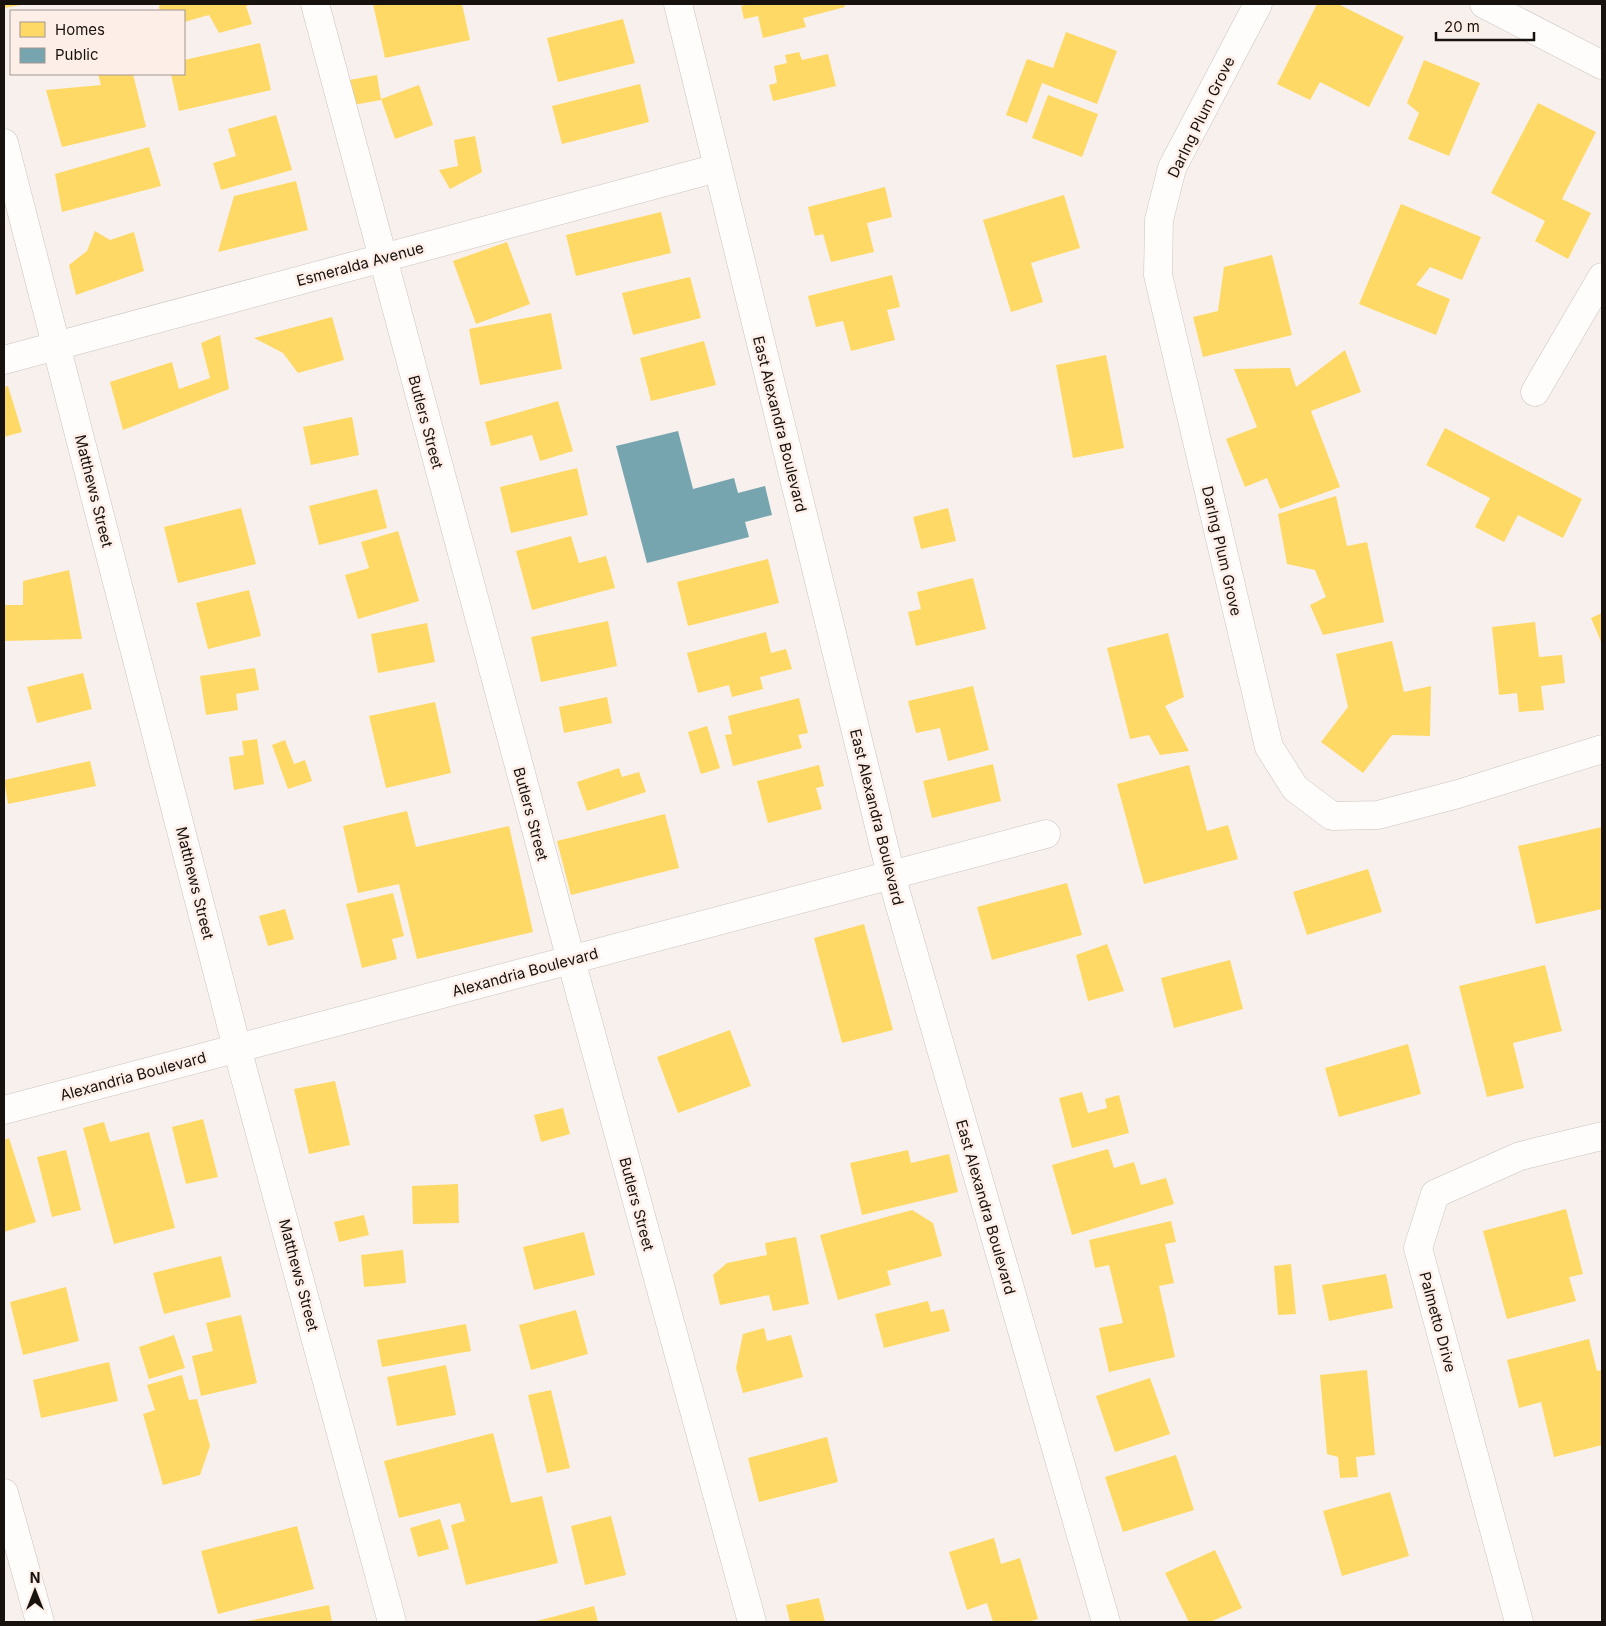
<svg xmlns="http://www.w3.org/2000/svg" width="1606" height="1626" viewBox="0 0 1606 1626" font-family="Inter,sans-serif">
  <style>
    .homes { fill: #ffd966 }
    .public { fill: #76a5af }
    .lines { fill: none; stroke-linecap: round; stroke-linejoin: round }
    .street-casing { stroke: #cac3bf; stroke-width: 29 }
    .street { stroke: #fefdfc; stroke-width: 28 }
    .labels { text-anchor: middle; dominant-baseline: central; stroke-width: 5; stroke-linejoin: round; paint-order: stroke }
    .street-label { font-size: 15px; fill: #18120f; stroke: #fdeee7 }
  </style>
  <rect width="100%" height="100%" fill="#f8f0ec"/>
  <g class="homes">
    <path d="M 4,4 L 21,4 L 21,5 L 4,8 Z"/>
    <path d="M 160,4 L 253,4 L 246,6 L 252,24 L 219,33 L 209,15 L 184,22 L 184,11 L 160,11 L 159,7 Z"/>
    <path d="M 373,4 L 462,4 L 470,40 L 385,58 Z"/>
    <path d="M 749,4 L 844,4 L 845,7 L 803,18 L 806,27 L 763,38 L 758,16 L 744,19 L 741,6 Z"/>
    <path d="M 1317,4 L 1338,4 L 1404,37 L 1369,107 L 1320,82 L 1310,100 L 1277,84 Z"/>
    <path d="M 623,19 L 635,63 L 558,82 L 547,38 Z"/>
    <path d="M 1066,32 L 1117,51 L 1097,104 L 1042,83 L 1027,123 L 1006,115 L 1027,59 L 1053,68 Z"/>
    <path d="M 260,43 L 271,90 L 179,111 L 171,74 L 184,74 L 184,60 Z"/>
    <path d="M 799,52 L 802,60 L 828,54 L 836,86 L 773,101 L 769,85 L 777,83 L 774,66 L 787,63 L 785,55 Z"/>
    <path d="M 1424,60 L 1480,83 L 1449,156 L 1408,139 L 1419,113 L 1407,103 Z"/>
    <path d="M 98,74 L 133,74 L 146,127 L 62,147 L 46,90 L 101,85 Z"/>
    <path d="M 377,75 L 381,100 L 353,105 L 349,80 Z"/>
    <path d="M 640,84 L 649,122 L 562,144 L 552,106 Z"/>
    <path d="M 419,85 L 433,125 L 395,139 L 381,99 Z"/>
    <path d="M 1048,95 L 1098,114 L 1082,157 L 1032,138 Z"/>
    <path d="M 1538,103 L 1596,132 L 1562,199 L 1591,213 L 1568,259 L 1535,241 L 1545,221 L 1491,193 Z"/>
    <path d="M 276,115 L 292,170 L 221,190 L 213,163 L 236,156 L 228,129 Z"/>
    <path d="M 475,136 L 482,172 L 450,189 L 439,170 L 458,166 L 454,140 Z"/>
    <path d="M 149,147 L 161,186 L 62,212 L 55,174 Z"/>
    <path d="M 296,181 L 308,230 L 218,252 L 234,196 Z"/>
    <path d="M 885,187 L 892,217 L 867,223 L 874,252 L 831,262 L 823,234 L 815,236 L 808,207 Z"/>
    <path d="M 1064,195 L 1080,248 L 1031,263 L 1043,302 L 1011,312 L 983,220 Z"/>
    <path d="M 1401,204 L 1481,237 L 1462,280 L 1430,267 L 1416,285 L 1450,299 L 1436,335 L 1359,304 Z"/>
    <path d="M 661,212 L 671,253 L 576,276 L 566,235 Z"/>
    <path d="M 95,231 L 110,240 L 134,232 L 144,271 L 76,295 L 69,265 L 87,251 Z"/>
    <path d="M 507,242 L 530,304 L 476,324 L 453,261 Z"/>
    <path d="M 1272,255 L 1292,335 L 1203,357 L 1193,317 L 1218,311 L 1224,267 Z"/>
    <path d="M 892,275 L 900,307 L 887,310 L 895,340 L 851,351 L 843,321 L 816,327 L 808,296 Z"/>
    <path d="M 690,277 L 701,318 L 633,335 L 622,293 Z"/>
    <path d="M 551,313 L 562,369 L 480,385 L 469,329 Z"/>
    <path d="M 332,317 L 344,360 L 298,373 L 283,353 L 254,338 Z"/>
    <path d="M 220,335 L 229,389 L 123,430 L 110,382 L 172,362 L 179,389 L 210,378 L 201,343 Z"/>
    <path d="M 704,341 L 716,385 L 651,401 L 640,358 Z"/>
    <path d="M 1345,350 L 1361,392 L 1311,411 L 1340,487 L 1280,509 L 1267,478 L 1245,487 L 1226,439 L 1257,427 L 1234,369 L 1290,368 L 1296,387 Z"/>
    <path d="M 1106,355 L 1124,448 L 1073,458 L 1056,365 Z"/>
    <path d="M 8,386 L 22,432 L 4,437 L 4,387 Z"/>
    <path d="M 558,401 L 573,451 L 540,461 L 532,435 L 491,446 L 485,422 Z"/>
    <path d="M 352,417 L 359,455 L 311,465 L 303,427 Z"/>
    <path d="M 1445,428 L 1582,499 L 1563,538 L 1518,515 L 1504,542 L 1475,527 L 1490,498 L 1426,465 Z"/>
    <path d="M 577,468 L 588,515 L 511,533 L 500,487 Z"/>
    <path d="M 377,489 L 387,528 L 319,545 L 309,506 Z"/>
    <path d="M 1336,496 L 1347,546 L 1367,542 L 1384,622 L 1323,635 L 1310,605 L 1326,597 L 1315,570 L 1287,564 L 1278,514 Z"/>
    <path d="M 241,508 L 256,564 L 178,583 L 164,527 Z"/>
    <path d="M 948,508 L 956,541 L 921,549 L 913,517 Z"/>
    <path d="M 398,531 L 419,601 L 358,619 L 345,575 L 369,568 L 361,542 Z"/>
    <path d="M 571,536 L 579,563 L 606,556 L 615,588 L 532,610 L 516,551 Z"/>
    <path d="M 768,559 L 779,603 L 688,626 L 677,582 Z"/>
    <path d="M 69,570 L 82,639 L 4,641 L 4,605 L 23,605 L 23,581 Z"/>
    <path d="M 973,578 L 986,629 L 916,646 L 908,612 L 921,609 L 917,592 Z"/>
    <path d="M 249,590 L 261,636 L 208,649 L 196,603 Z"/>
    <path d="M 1602,613 L 1602,644 L 1591,618 Z"/>
    <path d="M 608,621 L 617,666 L 541,682 L 531,637 Z"/>
    <path d="M 1535,622 L 1539,657 L 1562,655 L 1565,683 L 1541,686 L 1544,710 L 1519,712 L 1517,693 L 1499,695 L 1492,627 Z"/>
    <path d="M 427,623 L 435,662 L 378,673 L 371,634 Z"/>
    <path d="M 766,632 L 771,653 L 786,649 L 792,669 L 760,677 L 763,689 L 732,697 L 729,685 L 698,693 L 687,653 Z"/>
    <path d="M 1168,633 L 1184,697 L 1165,706 L 1189,751 L 1160,755 L 1149,735 L 1130,739 L 1107,648 Z"/>
    <path d="M 1392,641 L 1404,692 L 1431,686 L 1430,736 L 1392,735 L 1363,773 L 1321,742 L 1348,707 L 1336,654 Z"/>
    <path d="M 255,668 L 259,690 L 236,694 L 238,710 L 206,715 L 200,676 Z"/>
    <path d="M 83,673 L 92,709 L 37,723 L 27,687 Z"/>
    <path d="M 973,686 L 989,750 L 948,761 L 940,728 L 916,733 L 908,701 Z"/>
    <path d="M 607,697 L 612,723 L 564,733 L 559,707 Z"/>
    <path d="M 799,698 L 808,733 L 798,735 L 802,748 L 733,766 L 725,735 L 732,734 L 728,716 Z"/>
    <path d="M 435,702 L 451,773 L 386,788 L 369,716 Z"/>
    <path d="M 707,726 L 720,768 L 701,774 L 688,732 Z"/>
    <path d="M 257,739 L 264,784 L 234,790 L 229,757 L 244,755 L 242,741 Z"/>
    <path d="M 285,740 L 294,764 L 305,760 L 312,781 L 288,789 L 272,745 Z"/>
    <path d="M 90,761 L 96,786 L 8,804 L 4,780 Z"/>
    <path d="M 993,764 L 1001,801 L 932,818 L 923,781 Z"/>
    <path d="M 819,765 L 824,786 L 816,788 L 822,809 L 768,823 L 757,781 Z"/>
    <path d="M 1189,765 L 1207,831 L 1228,825 L 1238,859 L 1144,884 L 1117,784 Z"/>
    <path d="M 619,768 L 622,777 L 639,772 L 646,792 L 587,811 L 577,782 Z"/>
    <path d="M 407,811 L 416,847 L 509,826 L 533,932 L 417,959 L 399,884 L 358,893 L 343,826 Z"/>
    <path d="M 665,814 L 679,868 L 571,895 L 557,841 Z"/>
    <path d="M 1602,827 L 1602,909 L 1536,924 L 1518,846 Z"/>
    <path d="M 1368,869 L 1382,912 L 1307,935 L 1293,892 Z"/>
    <path d="M 1067,883 L 1082,935 L 992,960 L 977,907 Z"/>
    <path d="M 393,893 L 404,936 L 392,939 L 397,959 L 362,968 L 346,904 Z"/>
    <path d="M 285,909 L 294,939 L 268,946 L 259,916 Z"/>
    <path d="M 864,924 L 893,1030 L 842,1043 L 814,938 Z"/>
    <path d="M 1107,944 L 1124,991 L 1088,1001 L 1076,955 Z"/>
    <path d="M 1230,960 L 1243,1009 L 1174,1028 L 1161,978 Z"/>
    <path d="M 1545,965 L 1562,1031 L 1513,1043 L 1524,1088 L 1487,1097 L 1459,986 Z"/>
    <path d="M 730,1030 L 751,1086 L 678,1113 L 657,1057 Z"/>
    <path d="M 1408,1044 L 1421,1094 L 1339,1117 L 1325,1068 Z"/>
    <path d="M 335,1081 L 350,1145 L 309,1154 L 294,1089 Z"/>
    <path d="M 1082,1092 L 1088,1113 L 1107,1108 L 1105,1099 L 1119,1095 L 1129,1133 L 1072,1148 L 1059,1098 Z"/>
    <path d="M 563,1108 L 570,1134 L 541,1142 L 534,1115 Z"/>
    <path d="M 203,1119 L 218,1177 L 186,1184 L 172,1127 Z"/>
    <path d="M 104,1122 L 110,1142 L 149,1132 L 175,1228 L 114,1244 L 83,1128 Z"/>
    <path d="M 9,1138 L 36,1222 L 4,1232 L 4,1140 Z"/>
    <path d="M 1108,1149 L 1114,1168 L 1134,1162 L 1141,1185 L 1166,1178 L 1174,1204 L 1072,1235 L 1052,1165 Z"/>
    <path d="M 66,1150 L 81,1210 L 52,1217 L 37,1157 Z"/>
    <path d="M 908,1150 L 911,1163 L 949,1154 L 958,1192 L 862,1215 L 850,1163 Z"/>
    <path d="M 458,1184 L 459,1223 L 413,1224 L 412,1186 Z"/>
    <path d="M 1566,1209 L 1583,1274 L 1569,1277 L 1576,1301 L 1507,1319 L 1483,1231 Z"/>
    <path d="M 912,1210 L 933,1223 L 942,1256 L 887,1271 L 891,1285 L 838,1300 L 820,1235 Z"/>
    <path d="M 364,1215 L 369,1235 L 339,1242 L 334,1222 Z"/>
    <path d="M 1171,1221 L 1176,1242 L 1165,1244 L 1174,1283 L 1159,1286 L 1175,1357 L 1109,1372 L 1099,1328 L 1123,1323 L 1109,1265 L 1095,1268 L 1089,1240 Z"/>
    <path d="M 584,1232 L 595,1275 L 534,1290 L 523,1247 Z"/>
    <path d="M 796,1237 L 809,1304 L 773,1311 L 769,1295 L 720,1305 L 713,1275 L 727,1263 L 767,1255 L 765,1243 Z"/>
    <path d="M 403,1250 L 406,1283 L 364,1287 L 361,1255 Z"/>
    <path d="M 221,1256 L 231,1297 L 164,1314 L 153,1273 Z"/>
    <path d="M 1291,1264 L 1296,1314 L 1278,1315 L 1274,1266 Z"/>
    <path d="M 1386,1274 L 1393,1308 L 1329,1321 L 1322,1285 Z"/>
    <path d="M 66,1287 L 79,1341 L 23,1355 L 10,1302 Z"/>
    <path d="M 928,1301 L 931,1312 L 944,1309 L 950,1331 L 884,1348 L 875,1314 Z"/>
    <path d="M 576,1310 L 588,1354 L 531,1370 L 519,1325 Z"/>
    <path d="M 241,1315 L 257,1383 L 201,1396 L 192,1356 L 213,1351 L 206,1323 Z"/>
    <path d="M 466,1324 L 471,1351 L 382,1367 L 377,1340 Z"/>
    <path d="M 764,1328 L 767,1341 L 791,1335 L 803,1377 L 743,1393 L 736,1368 L 743,1334 Z"/>
    <path d="M 174,1335 L 185,1368 L 149,1379 L 139,1347 Z"/>
    <path d="M 1589,1339 L 1597,1371 L 1602,1370 L 1602,1445 L 1554,1457 L 1541,1402 L 1519,1408 L 1507,1360 Z"/>
    <path d="M 109,1362 L 118,1401 L 41,1418 L 33,1380 Z"/>
    <path d="M 446,1365 L 456,1415 L 397,1426 L 387,1377 Z"/>
    <path d="M 1367,1370 L 1375,1455 L 1356,1457 L 1358,1477 L 1340,1478 L 1338,1457 L 1327,1454 L 1320,1375 Z"/>
    <path d="M 182,1375 L 189,1400 L 197,1399 L 210,1446 L 200,1475 L 163,1485 L 143,1414 L 155,1410 L 147,1385 Z"/>
    <path d="M 1150,1378 L 1170,1434 L 1115,1452 L 1096,1396 Z"/>
    <path d="M 551,1390 L 570,1468 L 547,1473 L 528,1395 Z"/>
    <path d="M 493,1433 L 511,1503 L 542,1496 L 558,1563 L 466,1585 L 451,1525 L 465,1521 L 460,1503 L 399,1518 L 384,1461 Z"/>
    <path d="M 827,1437 L 838,1482 L 759,1502 L 748,1458 Z"/>
    <path d="M 1176,1455 L 1194,1510 L 1123,1532 L 1105,1477 Z"/>
    <path d="M 1390,1492 L 1409,1556 L 1342,1576 L 1323,1511 Z"/>
    <path d="M 611,1516 L 626,1575 L 585,1585 L 571,1526 Z"/>
    <path d="M 440,1519 L 449,1549 L 418,1557 L 410,1528 Z"/>
    <path d="M 297,1526 L 314,1589 L 218,1614 L 201,1551 Z"/>
    <path d="M 994,1538 L 1001,1564 L 1020,1558 L 1038,1619 L 1027,1622 L 993,1622 L 987,1603 L 967,1610 L 949,1552 Z"/>
    <path d="M 1215,1550 L 1242,1608 L 1210,1622 L 1189,1622 L 1165,1573 Z"/>
    <path d="M 819,1598 L 825,1622 L 790,1622 L 786,1605 Z"/>
    <path d="M 329,1605 L 332,1622 L 248,1622 L 248,1621 Z"/>
    <path d="M 594,1606 L 598,1622 L 533,1622 Z"/>
  </g>
  <path class="public" d="M 678,431 L 693,489 L 734,478 L 738,493 L 765,486 L 772,515 L 745,522 L 749,537 L 647,563 L 616,446 Z"/>
  <g class="lines">
    <defs>
      <g id="street">
        <path d="M 315,4 L 571,960 L 752,1622"/>
        <path d="M 678,4 L 891,875 L 1106,1622"/>
        <path d="M 1258,4 L 1172,168 L 1159,220 L 1158,275 L 1269,747 L 1295,788 L 1332,816 L 1378,815 L 1458,794 L 1602,749"/>
        <path d="M 1484,4 L 1602,65"/>
        <path d="M 4,143 L 237,1048 L 392,1622"/>
        <path d="M 4,360 L 717,168"/>
        <path d="M 1535,392 L 1602,277"/>
        <path d="M 4,1110 L 1046,834"/>
        <path d="M 4,1493 L 40,1622"/>
        <path d="M 1519,1622 L 1418,1248 L 1435,1194 L 1520,1156 L 1602,1136"/>
      </g>
    </defs>
    <use href="#street" class="street-casing"/>
    <use href="#street" class="street"/>
  </g>
  <g class="labels">
    <g class="street-label">
      <text transform="translate(1201 117) rotate(-64)">Darlng Plum Grove</text>
      <text transform="translate(360 264) rotate(-15)">Esmeralda Avenue</text>
      <text transform="translate(426 422) rotate(75)">Butlers Street</text>
      <text transform="translate(780 424) rotate(76)">East Alexandra Boulevard</text>
      <text transform="translate(94 491) rotate(76)">Matthews Street</text>
      <text transform="translate(1222 551) rotate(77)">Darlng Plum Grove</text>
      <text transform="translate(531 814) rotate(75)">Butlers Street</text>
      <text transform="translate(877 817) rotate(76)">East Alexandra Boulevard</text>
      <text transform="translate(195 883) rotate(76)">Matthews Street</text>
      <text transform="translate(525 972) rotate(-15)">Alexandria Boulevard</text>
      <text transform="translate(133 1076) rotate(-15)">Alexandria Boulevard</text>
      <text transform="translate(637 1204) rotate(75)">Butlers Street</text>
      <text transform="translate(986 1207) rotate(74)">East Alexandra Boulevard</text>
      <text transform="translate(299 1275) rotate(75)">Matthews Street</text>
      <text transform="translate(1438 1322) rotate(75)">Palmetto Drive</text>
    </g>
  </g>
  <rect width="1606" height="1626" fill="none" stroke="#18120f" stroke-width="10"/>
  <rect x="10" y="10" width="175" height="65" fill="#fdeee7" stroke="#a19691"/>
  <rect x="20" y="22" width="25" height="15" fill="#ffd966" stroke="#a19691"/>
  <text x="55" y="35" font-size="15" fill="#18120f">Homes</text>
  <rect x="20" y="48" width="25" height="15" fill="#76a5af" stroke="#a19691"/>
  <text x="55" y="60" font-size="15" fill="#18120f">Public</text>
  <g transform="translate(35 1591)" stroke="#fdeee7" stroke-width="4" paint-order="stroke">
  <path d="M0-4L9 19L0 12L-9 19Z" fill="#18120f"/>
  <text y="-8" font-size="14" font-weight="bold" text-anchor="middle" fill="#18120f">N</text>
  </g>
  <path d="M1436 32v8h98v-8" fill="none" stroke="#18120f" stroke-width="2.5"/>
  <text x="1444" y="32" font-size="15" fill="#18120f" stroke="#fdeee7" stroke-width="4" paint-order="stroke">20 m</text>
</svg>
